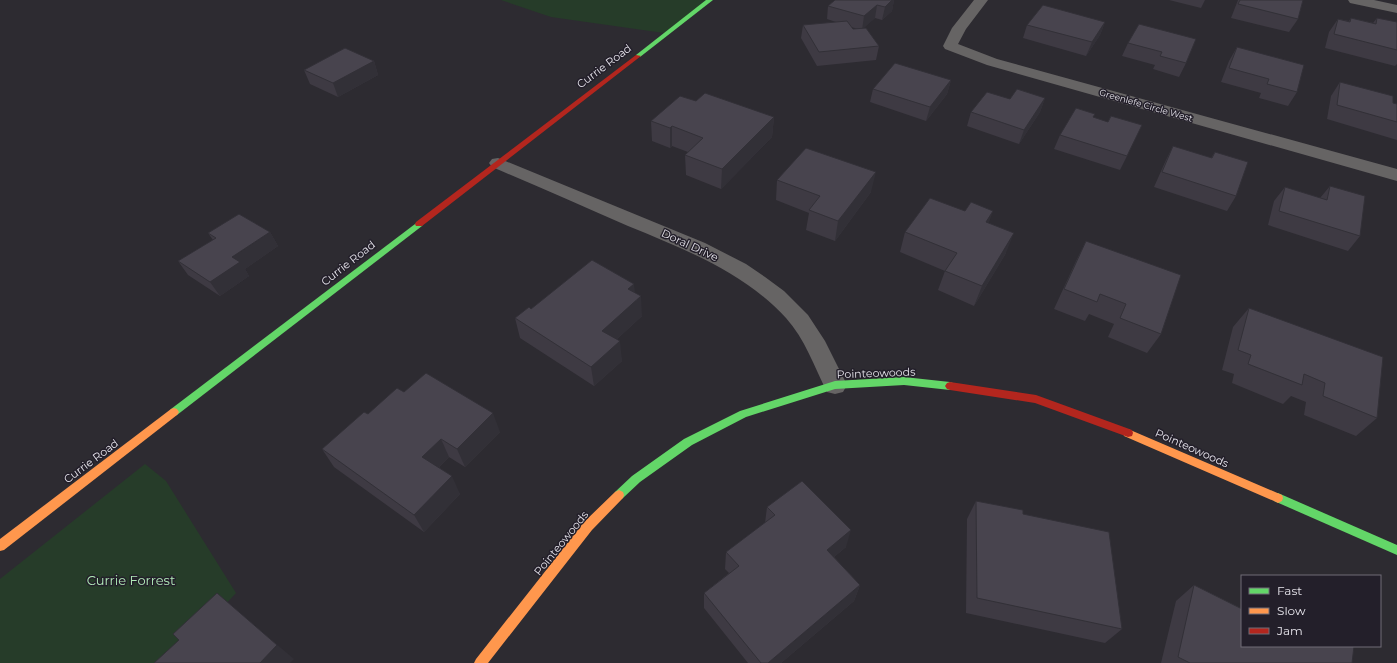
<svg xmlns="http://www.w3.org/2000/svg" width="1397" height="663" viewBox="0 0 1397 663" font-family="Montserrat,sans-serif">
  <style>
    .green { fill: #263c29 }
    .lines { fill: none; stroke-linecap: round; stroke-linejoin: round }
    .street { fill: #666464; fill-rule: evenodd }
    .fast { fill: #63d668; fill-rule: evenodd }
    .slow { fill: #ff974d; fill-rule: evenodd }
    .jam { fill: #b3261e; fill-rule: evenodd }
    .wall { fill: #3e3a43; fill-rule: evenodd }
    .shaded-wall { fill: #323037 }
    .building { fill: #48444e; stroke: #323037 }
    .labels { text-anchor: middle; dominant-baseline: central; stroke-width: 3; stroke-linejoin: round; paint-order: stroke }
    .far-street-label { font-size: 9px; fill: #e5e3ea; stroke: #231f2a }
    .street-label { font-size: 11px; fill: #e5e3ea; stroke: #231f2a }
    .near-park-label { font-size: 13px; fill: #b1ebb8; stroke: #231f2a }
  </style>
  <rect width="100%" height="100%" fill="#2d2b31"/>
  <g class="green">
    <path d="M 501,0 L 707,0 L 664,33 L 551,17 Z"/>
    <path d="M 145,464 L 166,481 L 236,593 L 171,663 L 0,663 L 0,579 Z"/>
  </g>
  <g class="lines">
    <g class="street">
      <path d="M 974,0 L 988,0 L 966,29 L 958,44 L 997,59 L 1397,169 L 1397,181 L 987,65 L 945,49 L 943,46 L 952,28 Z"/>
      <path d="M 1348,0 L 1374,0 L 1397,5 L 1397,13 L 1350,3 Z"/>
      <path d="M 498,158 L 705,243 L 746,264 L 765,277 L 784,291 L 808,315 L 825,341 L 847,385 L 843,392 L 835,394 L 827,392 C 814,366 805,339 786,318 C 744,272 684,249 628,226 C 582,206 537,186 492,167 L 489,163 L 492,159 Z"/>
    </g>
    <g class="fast">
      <path d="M 706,0 L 713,0 L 640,57 L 636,57 L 636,55 Z"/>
      <path d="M 419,221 L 423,224 L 422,226 L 177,415 L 174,416 L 171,415 L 169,412 L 171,409 Z"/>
      <path d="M 904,377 L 950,382 L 953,383 L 955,386 L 953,389 L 950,390 L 904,385 L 835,389 L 746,417 L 692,445 L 640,482 L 623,498 L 619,500 L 615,498 L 614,495 L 615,492 L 632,476 L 684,439 L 740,411 L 835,381 Z"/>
      <path d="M 1278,493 L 1397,545 L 1397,555 L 1274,501 L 1273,498 L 1274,495 Z"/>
    </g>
    <g class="slow">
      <path d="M 174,408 L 177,409 L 179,412 L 177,415 L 4,550 L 0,551 L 0,539 L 171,409 Z"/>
      <path d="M 1128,429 L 1282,495 L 1283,498 L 1282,501 L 1278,503 L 1274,501 L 1124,436 L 1123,433 L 1124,430 Z"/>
      <path d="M 619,490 L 623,492 L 624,495 L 623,498 L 592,530 L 488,663 L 474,663 L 476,659 L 584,522 L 615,492 Z"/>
    </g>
    <g class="jam">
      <path d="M 636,55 L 641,56 L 422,226 L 416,226 L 415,224 L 416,222 Z"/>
      <path d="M 950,382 L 1036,395 L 1132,430 L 1133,433 L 1132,436 L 1128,437 L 1035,403 L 950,390 L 947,389 L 945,386 L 947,383 Z"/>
    </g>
  </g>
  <g class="wall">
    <path d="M 835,0 L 894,0 L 892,11 L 882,20 L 875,18 L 863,28 L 879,46 L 876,60 L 817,66 L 801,38 L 803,25 L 836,22 L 827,19 L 828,6 ZM 851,27 L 858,29 L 853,29 Z"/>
    <path d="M 1169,0 L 1205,0 L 1201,8 Z"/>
    <path d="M 1238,0 L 1303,0 L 1298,19 L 1289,32 L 1231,18 Z"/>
    <path d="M 1351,18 L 1373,23 L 1377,18 L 1397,22 L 1397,64 L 1395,66 L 1325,48 L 1329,32 L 1338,19 L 1349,21 Z"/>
    <path d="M 1105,22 L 1100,35 L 1086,56 L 1023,38 L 1027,25 Z"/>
    <path d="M 1196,39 L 1186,63 L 1179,77 L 1153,69 L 1155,65 L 1122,56 L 1128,43 Z"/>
    <path d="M 1237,47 L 1297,92 L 1288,106 L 1259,98 L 1261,93 L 1221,82 L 1229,61 Z"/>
    <path d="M 374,61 L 378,75 L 338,97 L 310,84 L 304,70 Z"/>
    <path d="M 951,80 L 947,94 L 926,121 L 870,102 L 873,89 Z"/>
    <path d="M 1340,82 L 1397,104 L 1397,140 L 1327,119 L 1331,96 Z"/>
    <path d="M 1045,98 L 1040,112 L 1019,144 L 967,126 L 971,112 L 1010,99 Z"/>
    <path d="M 696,101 L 774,117 L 772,137 L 721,189 L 686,175 L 685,155 L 688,152 L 672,146 L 670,148 L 652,141 L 651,121 Z"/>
    <path d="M 1093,118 L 1127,156 L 1120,170 L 1054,149 L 1060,135 Z"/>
    <path d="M 1173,146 L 1211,158 L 1215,152 L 1236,196 L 1227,211 L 1154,187 L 1166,160 Z"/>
    <path d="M 777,180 L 871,192 L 835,241 L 806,230 L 809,213 L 776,200 Z"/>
    <path d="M 1330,186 L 1360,236 L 1348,251 L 1268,225 L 1274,201 L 1285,187 L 1320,198 Z"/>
    <path d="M 989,223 L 1006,253 L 974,306 L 938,290 L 945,271 L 900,252 L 905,232 Z"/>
    <path d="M 270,232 L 278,246 L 245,269 L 249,276 L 220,296 L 188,275 L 178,261 L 213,240 L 208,233 Z"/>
    <path d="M 1086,241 L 1161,334 L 1147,353 L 1108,337 L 1114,324 L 1089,314 L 1085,321 L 1054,309 L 1076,261 Z"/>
    <path d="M 635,293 L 642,316 L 617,339 L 622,361 L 594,386 L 520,338 L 515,318 L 531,309 Z"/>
    <path d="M 1249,308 L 1377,418 L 1356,436 L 1304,415 L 1306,402 L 1291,396 L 1283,404 L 1232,383 L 1234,374 L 1222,370 L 1233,327 Z"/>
    <path d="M 404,392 L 500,432 L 465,467 L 449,457 L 439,467 L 460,494 L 424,532 L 334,467 L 322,449 L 368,414 Z"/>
    <path d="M 976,501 L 1122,629 L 1105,643 L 966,613 L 967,519 Z"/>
    <path d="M 767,507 L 846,547 L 834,557 L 860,585 L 854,601 L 781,663 L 748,663 L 704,608 L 704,593 L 729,573 L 725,569 L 726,552 L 765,523 Z"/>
    <path d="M 1194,585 L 1352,663 L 1161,663 L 1176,601 Z"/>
  </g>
  <g class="shaded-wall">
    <path d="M 892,0 L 894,0 L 892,11 L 882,20 L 885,7 Z"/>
    <path d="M 877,5 L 875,18 L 862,30 L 864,16 Z"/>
    <path d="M 1105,22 L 1100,35 L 1086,56 L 1092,42 Z"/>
    <path d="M 374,61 L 378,75 L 338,97 L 333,83 Z"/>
    <path d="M 951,80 L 947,94 L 926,121 L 930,107 Z"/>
    <path d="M 1045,98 L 1040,112 L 1019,144 L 1024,130 Z"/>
    <path d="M 774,117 L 772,137 L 721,189 L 722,169 Z"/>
    <path d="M 672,126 L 672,146 L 670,148 L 670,128 Z"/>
    <path d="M 876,172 L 871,192 L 835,241 L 838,221 Z"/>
    <path d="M 993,211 L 986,231 L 986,222 Z"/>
    <path d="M 270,232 L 278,246 L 245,269 L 249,276 L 220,296 L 210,282 L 232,257 Z"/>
    <path d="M 1014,233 L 1006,253 L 974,306 L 982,286 Z"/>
    <path d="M 634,284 L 636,301 L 641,296 L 642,316 L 605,350 L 602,331 L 628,289 Z"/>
    <path d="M 620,341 L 622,361 L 594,386 L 591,367 Z"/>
    <path d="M 493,413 L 500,432 L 465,467 L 457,449 Z"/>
    <path d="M 441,439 L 449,457 L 431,475 L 422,457 Z"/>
    <path d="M 452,476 L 460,494 L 424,532 L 414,515 Z"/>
    <path d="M 851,530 L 846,547 L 822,567 L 827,550 Z"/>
    <path d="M 860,585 L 854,601 L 781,663 L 768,663 Z"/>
    <path d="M 235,609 L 294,659 L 290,663 L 260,663 Z"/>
  </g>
  <g class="building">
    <path d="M 835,0 L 892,0 L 885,7 L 877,5 L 864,16 L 828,6 Z"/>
    <path d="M 1240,0 L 1303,0 L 1298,19 L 1238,4 Z"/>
    <path d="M 1043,5 L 1105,22 L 1092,42 L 1027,25 Z"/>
    <path d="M 1351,18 L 1376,24 L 1377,18 L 1397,22 L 1397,50 L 1334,34 L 1338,19 L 1350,22 Z"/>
    <path d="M 847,21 L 853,29 L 866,28 L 879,46 L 819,52 L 803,25 Z"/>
    <path d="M 1139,24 L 1196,39 L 1186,63 L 1160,56 L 1162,52 L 1128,43 Z"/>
    <path d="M 1237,47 L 1304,65 L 1297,92 L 1267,84 L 1269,79 L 1229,68 Z"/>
    <path d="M 345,48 L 374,61 L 333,83 L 304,70 Z"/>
    <path d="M 895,63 L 951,80 L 930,107 L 873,89 Z"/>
    <path d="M 1340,82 L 1393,96 L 1393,103 L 1397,104 L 1397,122 L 1337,105 Z"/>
    <path d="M 1017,89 L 1045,98 L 1024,130 L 971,112 L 987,92 L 1010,99 Z"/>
    <path d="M 705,93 L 774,117 L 722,169 L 685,155 L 703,138 L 672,126 L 670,128 L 651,121 L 680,96 L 696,101 Z"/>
    <path d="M 1076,108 L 1095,114 L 1093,117 L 1108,122 L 1111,116 L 1142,125 L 1127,156 L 1060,135 Z"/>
    <path d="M 1173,146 L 1212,158 L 1215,152 L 1248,162 L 1236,196 L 1162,172 Z"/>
    <path d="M 806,148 L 876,172 L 838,221 L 809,210 L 820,196 L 777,180 Z"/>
    <path d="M 1330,186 L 1365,196 L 1360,236 L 1279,211 L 1285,187 L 1327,200 Z"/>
    <path d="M 930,198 L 965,211 L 971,202 L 993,211 L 986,222 L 1014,233 L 982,286 L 945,271 L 957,253 L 905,232 Z"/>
    <path d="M 239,214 L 270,232 L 232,257 L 240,262 L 210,282 L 178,261 L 216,238 L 208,233 Z"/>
    <path d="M 1086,241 L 1181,275 L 1161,334 L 1120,318 L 1126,304 L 1100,294 L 1097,302 L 1064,289 Z"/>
    <path d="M 592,260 L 634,284 L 628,289 L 641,296 L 602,331 L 620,341 L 591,367 L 515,318 L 529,307 L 531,309 Z"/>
    <path d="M 1249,308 L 1383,357 L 1377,418 L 1323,396 L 1325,383 L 1304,374 L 1302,385 L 1248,364 L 1251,355 L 1238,350 Z"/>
    <path d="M 426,373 L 493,413 L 457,449 L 441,439 L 422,457 L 452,476 L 414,515 L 322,449 L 364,412 L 368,414 L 397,388 L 404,392 Z"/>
    <path d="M 802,481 L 851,530 L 827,550 L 860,585 L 768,663 L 761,663 L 704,593 L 739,566 L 726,552 L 775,515 L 767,507 Z"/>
    <path d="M 976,501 L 1023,510 L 1023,514 L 1109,532 L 1122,629 L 977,598 Z"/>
    <path d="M 1194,585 L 1242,609 L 1242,646 L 1354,646 L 1352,663 L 1190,663 L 1178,657 Z"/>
    <path d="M 217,593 L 277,645 L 260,663 L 154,663 L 179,640 L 173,634 Z"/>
  </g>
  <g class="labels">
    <g class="far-street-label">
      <text transform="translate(1146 105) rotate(16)">Greenlefe Circle West</text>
    </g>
    <g class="street-label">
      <text transform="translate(604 66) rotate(-37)">Currie Road</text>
      <text transform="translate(690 245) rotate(25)">Doral Drive</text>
      <text transform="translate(348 263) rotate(-38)">Currie Road</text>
      <text transform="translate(876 373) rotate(-2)">Pointeowoods</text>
      <text transform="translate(1192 448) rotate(24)">Pointeowoods</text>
      <text transform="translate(91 461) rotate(-37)">Currie Road</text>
      <text transform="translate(561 543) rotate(-51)">Pointeowoods</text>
    </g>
    <g class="near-park-label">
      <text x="131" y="580">Currie Forrest</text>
    </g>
  </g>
  <rect x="1241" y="575" width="140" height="72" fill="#231f2a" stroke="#716d77"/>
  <rect x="1249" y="588" width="20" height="6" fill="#63d668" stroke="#716d77"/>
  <text x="1277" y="595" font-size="12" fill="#e5e3ea">Fast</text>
  <rect x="1249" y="608" width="20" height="6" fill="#ff974d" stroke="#716d77"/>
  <text x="1277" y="615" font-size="12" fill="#e5e3ea">Slow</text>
  <rect x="1249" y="628" width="20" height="6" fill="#b3261e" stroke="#716d77"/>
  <text x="1277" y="635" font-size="12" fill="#e5e3ea">Jam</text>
</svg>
